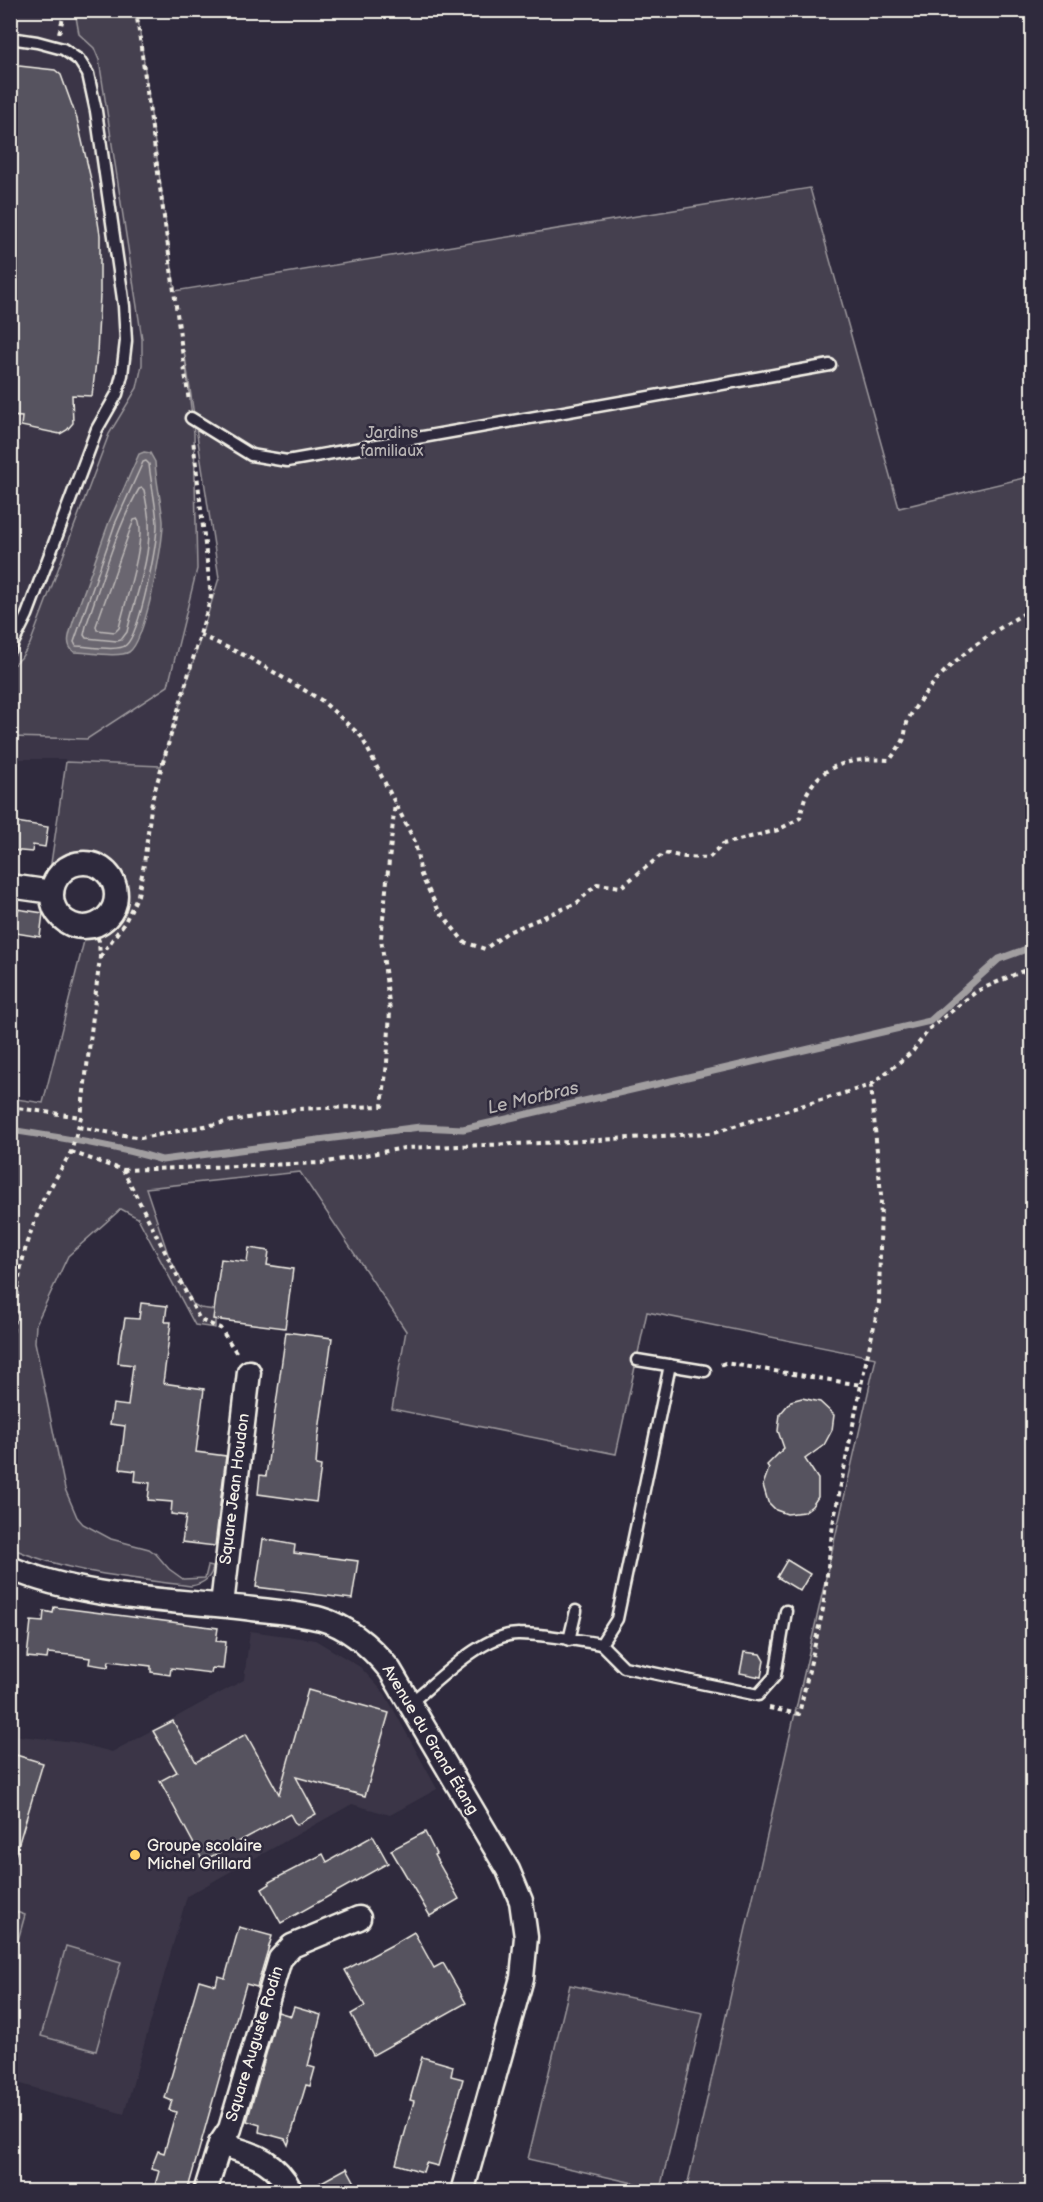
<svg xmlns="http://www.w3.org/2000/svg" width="1043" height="2202" viewBox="0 0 1043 2202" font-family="'Balsamiq Sans',sans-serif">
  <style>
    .built { fill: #3b3647 }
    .green { fill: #454050; stroke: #9c989c; stroke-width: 1.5 }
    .water { fill: #6a6670; stroke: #a19ea0; stroke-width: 1.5 }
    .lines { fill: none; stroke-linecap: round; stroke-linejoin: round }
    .shore { stroke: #bdb9b8; stroke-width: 1.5 }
    .stream { stroke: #a19ea0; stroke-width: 7 }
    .building { fill: #56525f; stroke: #f4f1e8; stroke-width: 1.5 }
    .lane-casing { stroke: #f4f1e8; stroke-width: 15 }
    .street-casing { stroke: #f4f1e8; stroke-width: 27 }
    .path { stroke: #f4f1e8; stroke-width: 4; stroke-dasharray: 4.5 4.5; stroke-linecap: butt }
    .lane { stroke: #2f2a3d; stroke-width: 10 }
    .street { stroke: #2f2a3d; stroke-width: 22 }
    .poi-dot { fill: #ffd166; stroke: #2f2a3d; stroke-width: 2 }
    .labels { text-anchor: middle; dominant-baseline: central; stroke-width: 5; stroke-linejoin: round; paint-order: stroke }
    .park-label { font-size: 16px; fill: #b7b3b3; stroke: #2f2a3d }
    .street-label { font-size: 16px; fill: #f4f1e8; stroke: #2f2a3d }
    .poi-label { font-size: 16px; fill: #f4f1e8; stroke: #2f2a3d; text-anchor: start }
    .water-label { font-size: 18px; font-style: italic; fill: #b6b2b2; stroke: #2f2a3d }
  </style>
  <rect width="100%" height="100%" fill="#2f2a3d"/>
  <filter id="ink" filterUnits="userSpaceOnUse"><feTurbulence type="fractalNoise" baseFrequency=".0167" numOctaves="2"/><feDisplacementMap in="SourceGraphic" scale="12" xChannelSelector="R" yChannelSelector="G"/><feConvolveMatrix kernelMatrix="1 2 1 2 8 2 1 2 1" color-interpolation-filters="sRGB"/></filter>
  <g filter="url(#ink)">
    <g class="built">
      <path d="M 11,11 L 126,11 L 211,597 L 161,767 L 66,762 L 65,759 L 11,759 Z"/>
      <path d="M 250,1631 L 315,1640 L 360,1667 L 385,1694 L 437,1789 L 390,1815 L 352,1804 L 187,1896 L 124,2114 L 11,2081 L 11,1965 L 25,1915 L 11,1910 L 11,1735 L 74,1742 L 112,1752 L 244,1680 Z"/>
    </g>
    <g class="green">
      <path d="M 75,11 L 137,11 L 175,291 L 810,188 L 899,508 L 1032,476 L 1032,2191 L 686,2191 L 876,1358 L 647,1312 L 616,1454 L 392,1409 L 406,1331 L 300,1172 L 146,1188 L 168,1254 L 193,1304 L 200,1308 L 215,1310 L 215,1328 L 195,1325 L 138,1218 L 121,1209 L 68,1256 L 36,1324 L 35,1342 L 65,1489 L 77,1517 L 83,1524 L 111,1539 L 149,1549 L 156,1554 L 169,1569 L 183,1579 L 205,1578 L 208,1566 L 213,1567 C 211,1579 203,1584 191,1586 C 129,1578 69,1573 11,1548 L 10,1098 L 43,1103 L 85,937 C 144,935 137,846 81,853 C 67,854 59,859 50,870 L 66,762 L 161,766 L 219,578 L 184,350 L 194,433 L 197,569 L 168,686 L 87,739 L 11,737 L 11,667 L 21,658 L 30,644 L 109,434 L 137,388 L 142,365 L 142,339 L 99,60 L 94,48 L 79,34 Z"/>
      <path d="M 11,1910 L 25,1915 L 11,1965 L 10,1910 Z"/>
      <path d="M 66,1946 L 121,1962 L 96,2051 L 41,2036 Z"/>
      <path d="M 570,1985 L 703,2013 L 660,2189 L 528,2159 Z"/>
    </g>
    <path class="water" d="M 144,452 L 150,453 L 155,462 C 156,481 161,501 163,521 C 164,542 145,642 129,652 C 119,658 86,652 74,652 C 64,644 70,633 73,622 L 109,522 L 139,454 Z"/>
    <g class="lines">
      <g class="shore">
        <path d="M 146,461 L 149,464 C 151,484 156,504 157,524 C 157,545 140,633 126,645 C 119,652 87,646 76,646 L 74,642 L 115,524 L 143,462 Z"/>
        <path d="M 142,488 L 144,490 C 146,501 148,511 149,522 C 151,559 135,597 127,632 L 121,640 L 117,641 L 86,638 L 84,635 L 86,626 C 101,583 117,527 139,489 Z"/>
        <path d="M 138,519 C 147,538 124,605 119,628 L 115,632 L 97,630 L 96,626 L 130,530 L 134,520 Z"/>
      </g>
      <path class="stream" d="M 10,1130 C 62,1138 112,1145 162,1160 L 420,1127 L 463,1129 L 930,1021 L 999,959 L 1032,947"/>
    </g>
    <g class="building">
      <path d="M 10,65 L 55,70 L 61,75 L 77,119 L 92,184 L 100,235 L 100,295 L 97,353 L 92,396 L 72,395 L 73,423 L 67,430 L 60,434 L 21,426 L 22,417 L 10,416 Z"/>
      <path d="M 10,821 L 48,827 L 45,847 L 33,845 L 32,852 L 10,850 Z"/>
      <path d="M 10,908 L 43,913 L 40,937 L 10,932 Z"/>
      <path d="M 249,1248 L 269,1251 L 267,1265 L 293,1269 L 285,1328 L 213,1319 L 221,1259 L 247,1262 Z"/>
      <path d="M 141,1303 L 167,1306 L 165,1322 L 171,1322 L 163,1383 L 204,1389 L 196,1452 L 226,1456 L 215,1546 L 182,1542 L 186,1516 L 171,1514 L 172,1502 L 148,1500 L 150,1483 L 135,1481 L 136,1471 L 120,1469 L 125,1426 L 110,1424 L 113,1404 L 128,1406 L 133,1365 L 118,1363 L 119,1353 L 125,1318 L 139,1319 Z"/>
      <path d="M 286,1332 L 332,1338 L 318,1438 L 316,1465 L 321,1466 L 316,1502 L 258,1494 L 260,1475 L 266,1476 Z"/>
      <path d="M 802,1398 L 820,1402 L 834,1415 L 832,1430 L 824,1445 L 805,1459 L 818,1479 L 818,1497 L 812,1506 L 804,1512 L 787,1514 L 776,1510 L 768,1502 L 763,1485 L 769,1468 L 767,1465 L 784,1448 L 778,1431 L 780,1414 L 791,1401 Z"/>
      <path d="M 263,1539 L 295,1545 L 294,1553 L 358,1561 L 352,1599 L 256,1587 Z"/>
      <path d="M 787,1560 L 810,1574 L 800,1591 L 777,1577 Z"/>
      <path d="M 54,1607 L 218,1628 L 216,1641 L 226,1642 L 223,1669 L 212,1668 L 211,1673 L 171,1668 L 170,1675 L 151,1672 L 151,1666 L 109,1661 L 108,1667 L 89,1664 L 90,1658 L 70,1655 L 48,1653 L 47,1659 L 27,1657 L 31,1621 L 43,1622 L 44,1611 L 53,1613 Z"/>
      <path d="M 744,1652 L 760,1654 L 764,1661 L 761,1677 L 740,1673 Z"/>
      <path d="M 308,1690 L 389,1713 L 365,1796 L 296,1777 L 316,1814 L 296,1825 L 290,1814 L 203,1861 L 160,1781 L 177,1772 L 153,1731 L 173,1721 L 196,1762 L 246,1734 L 279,1794 Z"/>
      <path d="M 16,1755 L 43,1763 L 15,1856 L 10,1855 L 10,1756 Z"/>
      <path d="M 425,1832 L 436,1854 L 434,1855 L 459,1899 L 430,1916 L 391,1850 Z"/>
      <path d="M 373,1836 L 388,1863 L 281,1923 L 262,1889 L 270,1884 L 269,1882 L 323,1854 L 327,1862 Z"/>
      <path d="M 239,1927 L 272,1936 L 257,1987 L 246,1984 L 187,2192 L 153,2192 L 159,2171 L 151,2169 L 158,2151 L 164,2153 L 176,2112 L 169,2110 L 172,2101 L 165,2098 L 199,1980 L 216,1985 L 218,1976 L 225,1978 Z"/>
      <path d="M 414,1932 L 434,1968 L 443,1963 L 466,2003 L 373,2055 L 351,2014 L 365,2006 L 345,1970 L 392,1945 Z"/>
      <path d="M 294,2007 L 321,2015 L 308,2066 L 315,2068 L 310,2086 L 306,2085 L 288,2145 L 285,2139 L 259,2132 L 260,2125 L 247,2121 L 278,2012 L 291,2016 Z"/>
      <path d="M 422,2057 L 453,2066 L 451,2076 L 463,2079 L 438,2166 L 426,2163 L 423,2172 L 396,2164 L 414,2101 L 410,2100 Z"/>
      <path d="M 347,2168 L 360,2192 L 305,2192 L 305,2191 Z"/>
    </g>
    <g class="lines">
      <defs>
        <g id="lane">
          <path d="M 10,38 L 37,42 L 63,49 L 79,60 L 88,74 L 96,111 L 124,306 L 126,341 L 122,375 L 117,394 L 97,429 L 27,615 L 10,649"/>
          <path d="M 191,418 L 251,455 L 287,461 L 830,365"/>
          <path d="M 637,1360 L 705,1371"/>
          <path d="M 569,1640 L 576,1611"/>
          <path d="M 601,1644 L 624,1667 L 758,1695 L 775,1676 L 786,1611"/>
          <path d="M 409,1704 C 437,1682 483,1633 519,1634 C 546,1634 575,1640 601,1644 L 617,1619 L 670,1365"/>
        </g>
        <g id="street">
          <circle cx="84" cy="895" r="32"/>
          <path d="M 10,886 L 52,892"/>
          <path d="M 10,1568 C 87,1600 172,1599 253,1609 C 276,1612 299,1613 321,1619 C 350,1627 372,1648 390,1670 L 508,1870 L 521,1901 L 526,1937 L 522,1978 L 462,2192"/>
          <path d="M 222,1605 L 249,1372"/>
          <path d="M 220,2144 C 255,2155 273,2158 292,2192"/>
          <path d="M 205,2192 L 220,2144 L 230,2129 L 280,1959 L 292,1946 L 359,1918"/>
        </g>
      </defs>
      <use href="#lane" class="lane-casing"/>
      <use href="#street" class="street-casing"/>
      <g class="path">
        <path d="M 136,10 L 189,402"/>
        <path d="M 59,33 L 65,10"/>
        <path d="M 200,635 L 248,657 L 321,700 L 361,736 L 415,842 L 421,875 L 438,909 L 464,942 L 485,949 L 508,932 L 577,903 L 597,884 L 621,887 L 664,853 L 685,857 L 709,858 L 723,844 L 778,830 L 800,818 C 802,811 803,802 806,795 C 823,761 856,758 890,760 C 894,754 899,747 903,741 C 906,734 905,725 909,718 C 935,670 985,635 1032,609"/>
        <path d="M 100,957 L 125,922 L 138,895 L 144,864 L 152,800 L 211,597 L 193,439"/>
        <path d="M 871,1085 L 913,1051 L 929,1029 L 977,991 L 1032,967"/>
        <path d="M 10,1107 L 81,1117"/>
        <path d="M 78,1127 L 141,1138 L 296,1109 L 382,1106 L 387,1063 L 390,1011 L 381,938 L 395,803"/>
        <path d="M 71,1152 L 123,1170 L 200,1320 L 220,1328 L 238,1355"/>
        <path d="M 123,1170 L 321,1163 L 404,1148 L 566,1142 L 711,1133 L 871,1085 L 881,1195 L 879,1303 L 861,1385 L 725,1363 L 720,1365"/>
        <path d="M 10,1350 L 20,1271 L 27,1242 L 43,1200 L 71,1152 L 81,1117 L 100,957 L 99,941 L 93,926"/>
        <path d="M 769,1708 L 799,1714 L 823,1609 L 833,1524 L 861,1385"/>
      </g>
      <use href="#lane" class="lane"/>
      <use href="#street" class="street"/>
    </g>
  </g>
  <circle class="poi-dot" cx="135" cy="1855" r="6"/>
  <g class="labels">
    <g class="park-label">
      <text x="392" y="433">Jardins<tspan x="392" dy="18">familiaux</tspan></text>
    </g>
    <g class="street-label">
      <text transform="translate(235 1489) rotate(-83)">Square Jean Houdon</text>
      <text transform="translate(430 1740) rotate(59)">Avenue du Grand Étang</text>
      <text transform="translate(255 2044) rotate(-73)">Square Auguste Rodin</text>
    </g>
    <g class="poi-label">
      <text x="147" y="1846">Groupe scolaire<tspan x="147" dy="18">Michel Grillard</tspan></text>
    </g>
    <g class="water-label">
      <text transform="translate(533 1098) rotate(-13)">Le Morbras</text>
    </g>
  </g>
  <rect width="1043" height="2202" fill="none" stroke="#2f2a3d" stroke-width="36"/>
  <rect x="18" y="18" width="1007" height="2166" fill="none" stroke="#f4f1e8" stroke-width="2" filter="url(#ink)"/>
</svg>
